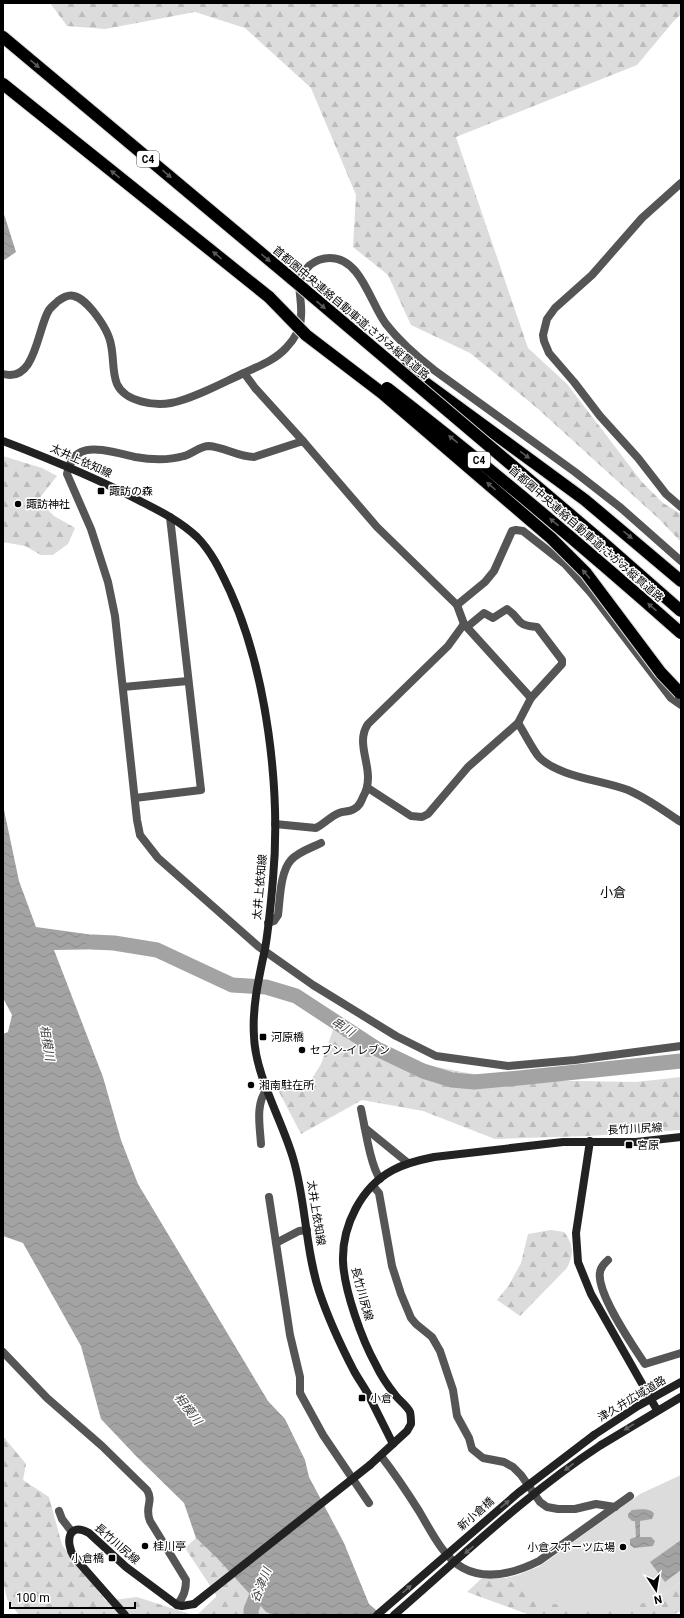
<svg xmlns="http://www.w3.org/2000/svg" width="684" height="1618" viewBox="0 0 684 1618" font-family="Roboto,'Noto Sans JP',sans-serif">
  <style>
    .forest { fill: url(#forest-firs) }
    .garden { fill: #dcdcdc }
    .water { fill: url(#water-waves) }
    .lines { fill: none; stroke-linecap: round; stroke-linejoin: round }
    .river { stroke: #a3a3a3; stroke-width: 15 }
    .motorway-casing { stroke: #dbdbdb; stroke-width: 14 }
    .minor { stroke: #555; stroke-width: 8 }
    .secondary { stroke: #222; stroke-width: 8 }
    .motorway { stroke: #000; stroke-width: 12 }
    .motorway-bridge-casing { stroke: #dbdbdb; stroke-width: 14; stroke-linecap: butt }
    .secondary-bridge { stroke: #222; stroke-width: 8 }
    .motorway-bridge { stroke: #000; stroke-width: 12 }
    .oneway { fill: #595959 }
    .oneway2 { fill: #646464 }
    .poi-dot { fill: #000; stroke: #fff; stroke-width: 1.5 }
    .labels { text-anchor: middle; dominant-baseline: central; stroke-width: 3; stroke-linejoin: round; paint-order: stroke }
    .shield { fill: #fff; stroke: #4c4c4c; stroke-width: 1 }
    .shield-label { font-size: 10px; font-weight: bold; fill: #000 }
    .street-label { font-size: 11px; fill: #000; stroke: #fff }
    .poi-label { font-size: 11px; fill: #000; stroke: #fff; text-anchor: start }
    .water-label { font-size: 12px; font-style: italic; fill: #444; stroke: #fff }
    .quarter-label { font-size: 13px; fill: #000; stroke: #fff }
  </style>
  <defs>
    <pattern id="forest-firs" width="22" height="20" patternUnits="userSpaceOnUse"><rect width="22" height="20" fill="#dcdcdc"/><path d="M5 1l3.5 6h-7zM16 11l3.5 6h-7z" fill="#bbb"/></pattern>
    <pattern id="water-waves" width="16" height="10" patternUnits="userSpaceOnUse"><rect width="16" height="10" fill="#a3a3a3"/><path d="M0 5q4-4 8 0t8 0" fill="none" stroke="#8b8b8b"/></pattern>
  </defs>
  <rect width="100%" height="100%" fill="#fff"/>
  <g class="forest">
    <path d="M 50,3 L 681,3 L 681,14 L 673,22 L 637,65 L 456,137 L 528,348 L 567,384 L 642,482 L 663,503 L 681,514 L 681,542 L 658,518 L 537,408 L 470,353 L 411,325 L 388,275 L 353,247 L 356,195 L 311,88 L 245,28 L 195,12 L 105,29 L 67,26 Z"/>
    <path d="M 3,456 L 42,468 L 57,476 L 38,500 L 54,516 L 75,528 L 68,544 L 53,555 L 41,555 L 25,546 L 3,542 Z"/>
    <path d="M 335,1024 L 412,1062 L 462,1072 L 517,1080 L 636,1082 L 681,1077 L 681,1130 L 588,1136 L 495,1139 L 423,1111 L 362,1100 L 301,1134 L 278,1090 L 308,1085 L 321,1064 Z"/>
    <path d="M 551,1230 L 564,1232 C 574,1245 574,1253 567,1268 L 520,1316 L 497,1300 L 509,1285 L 521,1263 L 528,1234 Z"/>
    <path d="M 3,1436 L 26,1464 L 23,1480 L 49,1497 L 62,1545 L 106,1601 L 137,1597 L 193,1615 L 19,1615 L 7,1599 L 3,1581 Z"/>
    <path d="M 196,1538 L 216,1557 L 266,1612 L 273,1615 L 197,1615 L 217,1596 L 185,1548 Z"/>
    <path d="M 506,1578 L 514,1583 L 658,1599 L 681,1582 L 681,1611 L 672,1615 L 530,1615 L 467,1592 L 481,1579 Z"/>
  </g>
  <path class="garden" d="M 681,1475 L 681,1582 L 658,1599 L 622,1609 L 597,1611 L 548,1603 L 506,1578 L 518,1575 L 540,1566 L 640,1494 Z"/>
  <g class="water">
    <path d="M 3,211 L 16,252 L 3,261 Z"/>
    <path d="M 3,805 L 19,881 L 36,927 L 115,938 L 114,949 L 54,950 L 103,1077 L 121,1140 L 138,1184 L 268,1401 L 285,1419 L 305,1460 L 309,1477 L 344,1543 L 369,1604 L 382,1615 L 273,1615 L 266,1612 L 216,1557 L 196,1538 L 184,1503 L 136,1456 L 101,1419 L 81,1346 L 23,1243 L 3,1236 L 3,1034 L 8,1032 L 12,1015 L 3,998 Z"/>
    <path d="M 632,1510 C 639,1510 650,1507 654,1514 L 652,1519 L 640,1521 L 640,1537 L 651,1537 L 655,1541 L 653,1546 L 634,1548 L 630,1545 L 630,1539 L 636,1537 L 635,1521 L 632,1521 L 628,1517 L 628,1514 Z"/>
    <path d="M 681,1540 L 681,1570 L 665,1582 L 650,1562 Z"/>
  </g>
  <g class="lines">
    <g class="river">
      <path d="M 93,942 L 114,943 L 157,950 L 232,985 L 266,987 L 296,996 L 377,1049 L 423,1071 L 452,1080 L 474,1082 L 519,1078 L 681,1061"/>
      <path d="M 251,1615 L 251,1610 L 262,1582"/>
    </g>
    <defs>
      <g id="motorway">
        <path d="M 3,37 L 292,279"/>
        <path d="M 3,84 L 269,297"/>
        <path d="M 405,368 L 585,500 L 681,581"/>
      </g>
    </defs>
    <use href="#motorway" class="motorway-casing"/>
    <g class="minor">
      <path d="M 681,183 L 642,218 L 592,275 L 555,308 L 547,319 L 543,335 L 544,341 L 549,353 L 574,382 L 600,416 L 638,458 L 666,494 L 681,507"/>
      <path d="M 3,374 C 36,383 37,329 49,310 C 51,307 55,304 58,301 C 62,298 69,294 74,296 C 82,298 88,305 93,311 C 101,321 109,332 111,345 C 114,358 112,372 117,384 C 125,402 155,406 171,403 C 193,399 224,382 244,373"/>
      <path d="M 303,441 L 255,388 L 244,373 C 259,366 275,360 286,348 C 294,340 301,328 301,316 C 303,295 292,282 310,265 C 315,261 323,258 330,258 C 361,258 370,303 386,324 C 400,342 416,356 434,370 L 575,472 L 621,508 L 681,561"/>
      <path d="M 457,605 L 485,582 L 494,571 L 512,531 L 516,530 L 523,531 L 565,564 L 591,593 L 671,698 L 681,705"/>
      <path d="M 467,627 L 484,613 L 493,618 L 507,609 C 523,620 514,625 537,627 L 562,660 L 562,664 L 531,698"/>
      <path d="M 123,687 L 188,681"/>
      <path d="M 518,723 C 524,732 533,750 539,757 C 559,777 601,780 628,790 C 647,798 664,811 681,822"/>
      <path d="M 368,788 L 411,816 L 422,817 L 428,814 L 468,767 L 518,723 L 531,698 L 464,624 L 457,605 L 377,527 L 303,441 L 254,457 C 238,457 224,447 209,446 C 200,446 192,454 184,456 C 167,461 152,460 135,457 C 121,454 94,445 81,452 C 72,456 69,465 67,474 L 91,529 L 108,582 L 115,616 L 137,820 L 140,835 L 158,858 L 259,947 L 313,985 L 396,1036 L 436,1056 L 508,1066 L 575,1060 L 681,1046"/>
      <path d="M 135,798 L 201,790 L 170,517"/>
      <path d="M 275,824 L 316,828 C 324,824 331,816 339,813 C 344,811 350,812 354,809 C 359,807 361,802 363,797 C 378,771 353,746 368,724 L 448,646 L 464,624"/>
      <path d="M 268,923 L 274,921 L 278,915 C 280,900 280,872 291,860 C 298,852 311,848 321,843"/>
      <path d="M 361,1109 C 365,1127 370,1164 380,1179"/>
      <path d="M 365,1128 L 408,1163"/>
      <path d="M 261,1144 C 260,1127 255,1104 267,1089"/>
      <path d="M 373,1186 L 379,1193 L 392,1266 L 401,1294 L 411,1318 L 416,1324 L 432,1337 L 440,1351 L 453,1390 L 457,1416 L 469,1438 L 472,1449 L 483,1458 L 504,1462 L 513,1467 L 521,1475 L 540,1502 L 547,1507 L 558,1509 L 575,1509 L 596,1504 L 615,1507"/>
      <path d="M 269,1197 L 290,1335 L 300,1377 L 300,1393 L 323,1435 L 369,1503"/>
      <path d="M 276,1243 L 299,1231 L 307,1230"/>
      <path d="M 608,1260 C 604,1264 601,1266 600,1272 C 596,1293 633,1346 645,1364 L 681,1353"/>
      <path d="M 3,1352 L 47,1398 L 102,1446 L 147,1490 C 154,1502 144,1507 150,1521 L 186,1580 C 186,1590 184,1596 177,1605"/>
      <path d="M 381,1456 C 395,1474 407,1492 419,1511 C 431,1531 443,1557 463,1568 C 487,1581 517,1572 539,1561 L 630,1496"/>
      <path d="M 59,1511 L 62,1519 L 72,1532"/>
    </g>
    <g class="secondary">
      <path d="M 3,441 C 50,459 97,478 142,502 C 162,512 181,522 197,537 C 212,552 221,572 230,591 C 267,673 281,790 273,879 C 271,902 269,926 265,949 C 259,977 252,1007 254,1036 C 255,1075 282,1120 293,1158 C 306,1201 305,1248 319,1291 C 328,1318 341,1346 354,1371 C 359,1380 365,1388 369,1396 C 377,1412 385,1428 393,1444"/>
      <path d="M 590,1141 L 576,1233 L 578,1262 L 591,1294 L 657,1410"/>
      <path d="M 594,1435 L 638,1406 L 681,1382"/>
      <path d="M 601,1445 L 681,1397"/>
      <path d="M 370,1465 L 407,1431 L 411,1424 C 411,1420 411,1416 410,1412 C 407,1406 400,1401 396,1396 C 388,1386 381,1376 376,1365 C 362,1340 344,1290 343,1261 C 342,1226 361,1187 393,1170 C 406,1163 419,1160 434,1157 L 563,1142 L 636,1142 L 681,1137"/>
      <path d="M 125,1615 L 74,1557 C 65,1542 68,1521 89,1533 L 126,1567 L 177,1605 L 182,1606 L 194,1604"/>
    </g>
    <use href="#motorway" class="motorway"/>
    <defs>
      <g id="motorway-bridge">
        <path d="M 292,279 L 599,539 L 681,611"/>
        <path d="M 269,297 L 306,335 L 382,393 L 551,538 L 586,573 L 661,673 L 680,693"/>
        <path d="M 387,388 C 488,466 585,548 681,633"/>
      </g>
    </defs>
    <use href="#motorway-bridge" class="motorway-bridge-casing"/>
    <g class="secondary-bridge">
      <path d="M 194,1604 L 370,1465"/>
      <path d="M 377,1615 L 518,1493 L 594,1435"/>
      <path d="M 394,1615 C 461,1557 526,1494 601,1445"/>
    </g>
    <use href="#motorway-bridge" class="motorway-bridge"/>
  </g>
  <defs><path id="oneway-solid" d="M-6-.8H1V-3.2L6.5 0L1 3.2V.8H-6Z"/></defs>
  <g class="oneway">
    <use href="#oneway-solid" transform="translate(35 64) rotate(40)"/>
    <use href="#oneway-solid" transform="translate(115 174) rotate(-141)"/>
    <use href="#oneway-solid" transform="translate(167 174) rotate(40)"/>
    <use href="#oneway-solid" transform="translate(217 255) rotate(-141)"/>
    <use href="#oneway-solid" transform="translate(266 258) rotate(40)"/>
    <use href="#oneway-solid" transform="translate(321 305) rotate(41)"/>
    <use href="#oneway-solid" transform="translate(453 439) rotate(-141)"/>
    <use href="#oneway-solid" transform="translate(525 455) rotate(36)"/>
    <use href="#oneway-solid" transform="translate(491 486) rotate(-140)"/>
    <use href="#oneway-solid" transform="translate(554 522) rotate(-140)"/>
    <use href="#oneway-solid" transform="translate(628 535) rotate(40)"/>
    <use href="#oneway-solid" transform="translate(586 574) rotate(-131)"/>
    <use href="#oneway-solid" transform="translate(652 607) rotate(-139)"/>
  </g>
  <g class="oneway2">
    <use href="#oneway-solid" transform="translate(629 1427) rotate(148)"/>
    <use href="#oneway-solid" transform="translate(569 1467) rotate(143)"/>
    <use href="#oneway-solid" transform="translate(505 1504) rotate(-41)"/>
    <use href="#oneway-solid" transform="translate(469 1550) rotate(139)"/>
    <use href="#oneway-solid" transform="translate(407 1589) rotate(-41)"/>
  </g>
  <g class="poi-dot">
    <rect x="97" y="487" width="8" height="8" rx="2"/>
    <circle cx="18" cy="504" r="4"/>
    <rect x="259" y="1033" width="8" height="8" rx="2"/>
    <circle cx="302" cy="1050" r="4"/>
    <circle cx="251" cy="1085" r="4"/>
    <rect x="625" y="1141" width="8" height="8" rx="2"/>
    <rect x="358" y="1394" width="8" height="8" rx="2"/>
    <circle cx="145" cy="1546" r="4"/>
    <circle cx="623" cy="1547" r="4"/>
    <rect x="108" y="1554" width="8" height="8" rx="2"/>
  </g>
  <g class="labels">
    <g class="shield">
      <rect x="137" y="151" width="22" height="16" rx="3"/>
      <rect x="468" y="452" width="22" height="16" rx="3"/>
    </g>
    <g class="shield-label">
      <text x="148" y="159">C4</text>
      <text x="479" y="460">C4</text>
    </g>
    <g class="street-label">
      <text transform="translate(351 313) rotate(40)">首都圏中央連絡自動車道;さがみ縦貫道路</text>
      <text transform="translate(81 461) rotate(24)">太井上依知線</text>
      <text transform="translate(586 534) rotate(41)">首都圏中央連絡自動車道;さがみ縦貫道路</text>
      <text transform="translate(260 887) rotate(-85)">太井上依知線</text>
      <text transform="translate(635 1129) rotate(-3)">長竹川尻線</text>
      <text transform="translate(316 1213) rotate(81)">太井上依知線</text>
      <text transform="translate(362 1294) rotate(75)">長竹川尻線</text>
      <text transform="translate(632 1399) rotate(-31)">津久井広域道路</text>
      <text transform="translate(476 1514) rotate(-41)">新小倉橋</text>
      <text transform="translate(117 1544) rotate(41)">長竹川尻線</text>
    </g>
    <g class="poi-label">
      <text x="109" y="491">諏訪の森</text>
      <text x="26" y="504">諏訪神社</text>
      <text x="271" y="1037">河原橋</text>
      <text x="310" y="1050">セブン-イレブン</text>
      <text x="259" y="1085">湘南駐在所</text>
      <text x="637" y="1145">宮原</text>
      <text x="370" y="1398">小倉</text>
      <text x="153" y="1546">桂川亭</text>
      <text x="615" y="1547" text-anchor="end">小倉スポーツ広場</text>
      <text x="104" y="1558" text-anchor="end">小倉橋</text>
    </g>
    <g class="water-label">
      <text transform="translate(343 1027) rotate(33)">串川</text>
      <text transform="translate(47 1043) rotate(80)">相模川</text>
      <text transform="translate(188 1409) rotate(52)">相模川</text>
      <text transform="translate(261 1585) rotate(-68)">谷津川</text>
    </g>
    <g class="quarter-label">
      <text x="613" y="892">小倉</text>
    </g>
  </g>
  <rect width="684" height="1618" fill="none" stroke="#000000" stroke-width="8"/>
  <g transform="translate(656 1590) rotate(168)" stroke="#ffffff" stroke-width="3" paint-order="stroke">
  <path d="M0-3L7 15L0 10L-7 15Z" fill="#000000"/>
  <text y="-6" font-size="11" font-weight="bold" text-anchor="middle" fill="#000000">N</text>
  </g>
  <path d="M10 1602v6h125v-6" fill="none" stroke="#000000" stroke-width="2"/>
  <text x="16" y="1602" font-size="12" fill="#000000" stroke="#ffffff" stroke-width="3" paint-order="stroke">100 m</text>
</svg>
